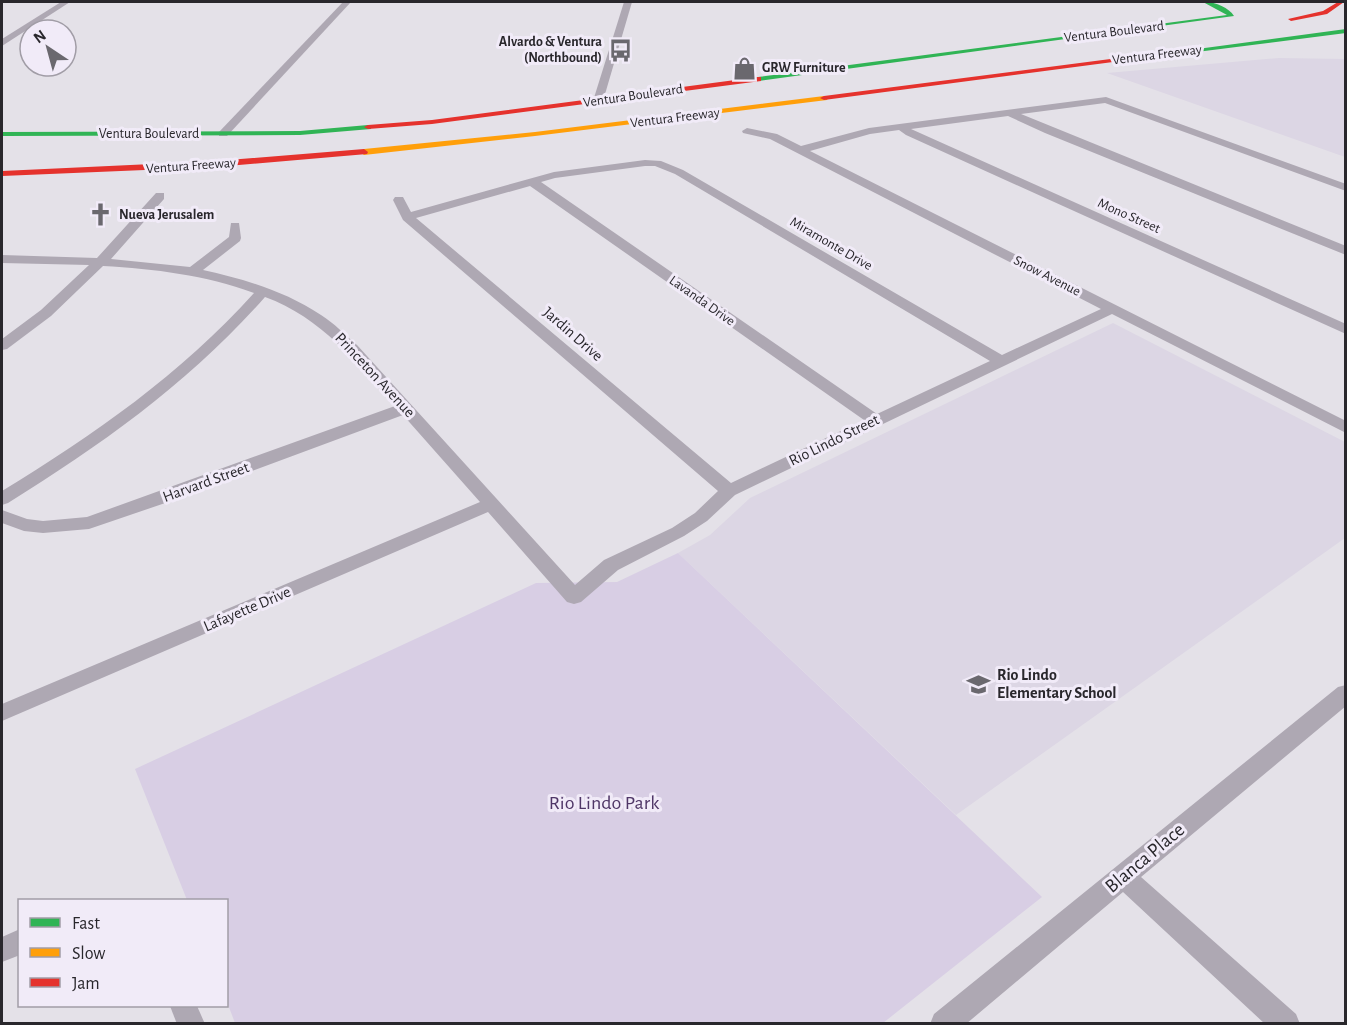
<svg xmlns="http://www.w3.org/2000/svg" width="1347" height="1025" viewBox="0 0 1347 1025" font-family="'Alegreya Sans',sans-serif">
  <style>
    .built { fill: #dcd6e4 }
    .green { fill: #d8cee4 }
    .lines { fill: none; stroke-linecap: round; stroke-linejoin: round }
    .street { fill: #aea8b3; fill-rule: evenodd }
    .fast { fill: #30b455; fill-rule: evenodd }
    .slow { fill: #ff9f0a; fill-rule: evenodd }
    .jam { fill: #e5322d; fill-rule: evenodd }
    .labels { text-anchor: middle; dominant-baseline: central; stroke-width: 6; stroke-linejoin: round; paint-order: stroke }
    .far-street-label { font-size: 14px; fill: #29272c; stroke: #f1ebf8 }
    .far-poi-label { font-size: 14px; font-weight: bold; fill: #29272c; stroke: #f1ebf8; text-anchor: start }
    .street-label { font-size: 16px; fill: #29272c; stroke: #f1ebf8 }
    .poi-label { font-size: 16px; font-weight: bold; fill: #29272c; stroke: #f1ebf8; text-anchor: start }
    .near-park-label { font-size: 20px; fill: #4f3667; stroke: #f1ebf8 }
    .near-street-label { font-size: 20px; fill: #29272c; stroke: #f1ebf8 }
  </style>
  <rect width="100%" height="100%" fill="#e4e1e8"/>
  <g class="built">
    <path d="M 1279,58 L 1345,59 L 1345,157 L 1107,73 Z"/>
    <path d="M 1113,323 L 1345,442 L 1345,538 L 956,815 L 678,553 L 710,535 L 750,498 Z"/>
  </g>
  <path class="green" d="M 678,553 L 1042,897 L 883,1023 L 235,1023 L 227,1002 L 226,900 L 187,900 L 135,769 L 536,583 L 617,582 Z"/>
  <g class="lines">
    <g class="street">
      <path d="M 61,2 L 70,2 L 2,46 L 2,39 Z"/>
      <path d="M 343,2 L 351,2 L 227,136 L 219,136 L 219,132 Z"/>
      <path d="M 624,2 L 632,2 L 603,101 L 594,103 L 593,101 Z"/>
      <path d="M 1106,97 L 1346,184 L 1346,191 L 1105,103 L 1021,114 L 1346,246 L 1346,255 L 1045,133 L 1008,116 L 911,129 L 1346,324 L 1346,334 L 906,135 L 899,130 L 870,134 L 810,151 L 1346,421 L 1346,433 L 1112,314 L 735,495 L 707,521 L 684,536 L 618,570 L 581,602 L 574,604 L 567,602 L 488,512 L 2,721 L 2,704 L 480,502 L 403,415 L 174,500 L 89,529 L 43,533 L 24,531 L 2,523 L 2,510 L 27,519 L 43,521 L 87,517 L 395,406 C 358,364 321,317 265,297 C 191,381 103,444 8,503 L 2,505 L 2,491 C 94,435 181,374 254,293 C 205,275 155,269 103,266 L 51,316 L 7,349 L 2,350 L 2,339 L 41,310 L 89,265 L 2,263 L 2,255 L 97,258 L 156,193 L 164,193 L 164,199 L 111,259 L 190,267 L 229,237 L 231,223 L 239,223 L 241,238 L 240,241 L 203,270 C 244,279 285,291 321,315 C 334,323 345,335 357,345 L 575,585 L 604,560 L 672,528 L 695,513 L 718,491 L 403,220 L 393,200 L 395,197 L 403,197 L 411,212 L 554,172 L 645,160 L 661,161 L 683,170 L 1002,355 L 1101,309 L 770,139 L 743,133 L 742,131 L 747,128 L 777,134 L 801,146 L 869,128 ZM 645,166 L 655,166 L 675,174 L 990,361 L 877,414 L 541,182 L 555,178 ZM 530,186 L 864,420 L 731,483 L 416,218 Z"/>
      <path d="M 1346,685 L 1346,706 L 1141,877 L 1296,1014 L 1300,1024 L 1265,1024 L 1123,892 L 966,1024 L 930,1024 L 934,1014 L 1338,687 Z"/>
      <path d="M 20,929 L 20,955 L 2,962 L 2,937 Z"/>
      <path d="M 170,1006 L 197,1006 L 205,1024 L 177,1024 Z"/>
    </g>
    <g class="fast">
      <path d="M 1203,2 C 1213,1 1229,7 1234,16 L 758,81 L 754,79 L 758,77 L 1227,15 Z"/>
      <path d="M 1346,29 L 1346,33 L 1149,58 L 1145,56 Z"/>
      <path d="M 368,125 L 371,125 L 371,129 L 300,135 L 2,136 L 2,132 L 300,131 Z"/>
    </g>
    <path class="slow" d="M 824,96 L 828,98 L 827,100 L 535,136 L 364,155 L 360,152 L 364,149 L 535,132 Z"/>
    <g class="jam">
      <path d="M 1338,2 L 1344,2 L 1327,14 L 1291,21 L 1288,19 L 1323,11 Z"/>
      <path d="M 1149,54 L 1151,55 L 1151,57 L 824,100 L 820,98 L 824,96 Z"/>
      <path d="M 758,77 L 761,77 L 761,81 L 432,124 L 368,129 L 364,127 L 368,125 L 432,120 Z"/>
      <path d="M 364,149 L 368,152 L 367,154 L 216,167 L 2,176 L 2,171 L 216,161 Z"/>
    </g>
  </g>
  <defs>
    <symbol id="bus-bare" viewBox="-9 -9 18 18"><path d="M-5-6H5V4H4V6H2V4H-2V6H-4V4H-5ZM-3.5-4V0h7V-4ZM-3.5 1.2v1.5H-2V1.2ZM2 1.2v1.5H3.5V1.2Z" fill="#6a686e" stroke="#f1ebf8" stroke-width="2.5" paint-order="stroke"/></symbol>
    <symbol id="shop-bare" viewBox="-9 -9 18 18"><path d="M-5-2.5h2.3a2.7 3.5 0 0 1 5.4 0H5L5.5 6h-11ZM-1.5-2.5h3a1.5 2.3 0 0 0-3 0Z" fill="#6a686e" stroke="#f1ebf8" stroke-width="2.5" paint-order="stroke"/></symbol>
    <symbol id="church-bare" viewBox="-9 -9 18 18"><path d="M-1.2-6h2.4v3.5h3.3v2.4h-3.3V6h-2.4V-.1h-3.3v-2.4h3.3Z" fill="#6a686e" stroke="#f1ebf8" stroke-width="2.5" paint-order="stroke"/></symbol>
    <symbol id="school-bare" viewBox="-9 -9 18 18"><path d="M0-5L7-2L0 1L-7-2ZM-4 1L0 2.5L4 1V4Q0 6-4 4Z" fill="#6a686e" stroke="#f1ebf8" stroke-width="2.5" paint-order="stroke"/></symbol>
  </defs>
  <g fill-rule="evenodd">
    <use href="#bus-bare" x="604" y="34" width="33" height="33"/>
    <use href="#shop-bare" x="728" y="52" width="33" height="33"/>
    <use href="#church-bare" x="84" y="198" width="33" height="33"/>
    <use href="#school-bare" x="962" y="668" width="33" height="33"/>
  </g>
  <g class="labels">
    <g class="far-street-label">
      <text transform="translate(1114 32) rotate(-7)">Ventura Boulevard</text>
      <text transform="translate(1157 55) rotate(-7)">Ventura Freeway</text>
      <text transform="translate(633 96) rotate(-8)">Ventura Boulevard</text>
      <text transform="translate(675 118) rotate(-7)">Ventura Freeway</text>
      <text x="149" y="134">Ventura Boulevard</text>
      <text transform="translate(191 166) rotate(-4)">Ventura Freeway</text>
      <text transform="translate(1129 216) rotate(24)">Mono Street</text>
      <text transform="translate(831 244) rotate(30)">Miramonte Drive</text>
      <text transform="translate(1047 276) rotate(27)">Snow Avenue</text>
      <text transform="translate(702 301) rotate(35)">Lavanda Drive</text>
    </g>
    <g class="far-poi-label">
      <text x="602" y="42" text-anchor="end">Alvardo &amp; Ventura<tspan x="602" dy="16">(Northbound)</tspan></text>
      <text x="762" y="68">GRW Furniture</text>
      <text x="119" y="215">Nueva Jerusalem</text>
    </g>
    <g class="street-label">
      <text transform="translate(573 334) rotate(41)">Jardin Drive</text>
      <text transform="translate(375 375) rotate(47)">Princeton Avenue</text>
      <text transform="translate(834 440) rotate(-26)">Rio Lindo Street</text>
      <text transform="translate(206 482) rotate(-20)">Harvard Street</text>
      <text transform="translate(247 609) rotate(-23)">Lafayette Drive</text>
    </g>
    <g class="poi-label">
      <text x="997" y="675">Rio Lindo<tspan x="997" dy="18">Elementary School</tspan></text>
    </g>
    <g class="near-park-label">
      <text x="604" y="803">Rio Lindo Park</text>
    </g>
    <g class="near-street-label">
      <text transform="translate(1145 858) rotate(-40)">Blanca Place</text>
    </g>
  </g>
  <rect width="1347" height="1025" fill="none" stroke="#29272c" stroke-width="6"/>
  <rect x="18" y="899" width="210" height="108" fill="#f1ebf8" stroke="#a19da6" stroke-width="1.5"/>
  <rect x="30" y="918" width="30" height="9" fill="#30b455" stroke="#a19da6" stroke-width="1.5"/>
  <text x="72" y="929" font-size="18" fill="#29272c">Fast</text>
  <rect x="30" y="948" width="30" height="9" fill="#ff9f0a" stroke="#a19da6" stroke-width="1.5"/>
  <text x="72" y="959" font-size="18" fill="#29272c">Slow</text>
  <rect x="30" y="978" width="30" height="9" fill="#e5322d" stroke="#a19da6" stroke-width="1.5"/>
  <text x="72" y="989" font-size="18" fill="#29272c">Jam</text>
  <g transform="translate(48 48) rotate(324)"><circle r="28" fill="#f1ebf8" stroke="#a19da6" stroke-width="1.5"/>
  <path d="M0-4.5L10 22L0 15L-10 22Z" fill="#6a686e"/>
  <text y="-9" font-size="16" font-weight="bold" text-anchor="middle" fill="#29272c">N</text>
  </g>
</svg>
